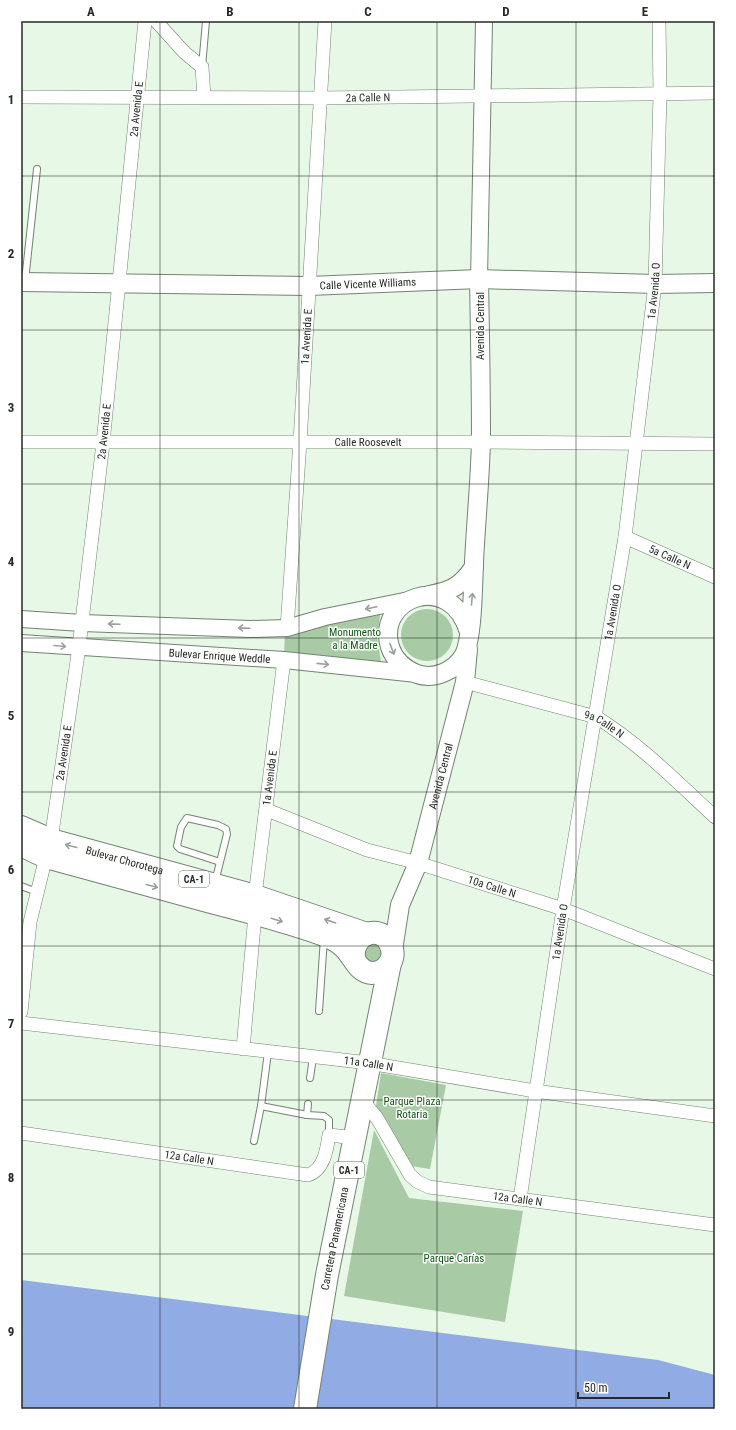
<svg xmlns="http://www.w3.org/2000/svg" width="736" height="1430" viewBox="0 0 736 1430" font-family="'Roboto Condensed',sans-serif">
  <style>
    .green { fill: #a8cba6 }
    .water { fill: #91abe5 }
    .lines { fill: none; stroke-linecap: round; stroke-linejoin: round }
    .service-casing { stroke: #748373; stroke-width: 8 }
    .minor-casing { stroke: #748373; stroke-width: 14 }
    .tertiary-casing { stroke: #748373; stroke-width: 18 }
    .secondary-casing { stroke: #748373; stroke-width: 20 }
    .trunk-casing { stroke: #748373; stroke-width: 24 }
    .service { stroke: #fff; stroke-width: 6 }
    .minor { stroke: #fff; stroke-width: 13 }
    .tertiary { stroke: #fff; stroke-width: 16 }
    .secondary { stroke: #fff; stroke-width: 18 }
    .trunk { stroke: #fff; stroke-width: 22 }
    .oneway { stroke: #9ca09c }
    .grid { fill: none; stroke: #242b24; stroke-width: 1; stroke-opacity: 0.55 }
    .labels { text-anchor: middle; dominant-baseline: central; stroke-width: 3; stroke-linejoin: round; paint-order: stroke }
    .shield { fill: #fff; stroke: #666b66; stroke-width: 1 }
    .shield-label { font-size: 10px; font-weight: bold; fill: #242b24 }
    .street-label { font-size: 11px; fill: #242b24; stroke: #fff }
    .park-label { font-size: 11px; fill: #0f5512; stroke: #fff }
    .neatline { fill: none; stroke: #242b24; stroke-width: 1.5 }
    .grid-label { font-size: 13px; text-anchor: middle; font-weight: bold; fill: #242b24 }
  </style>
  <rect width="100%" height="100%" fill="#e7f8e6"/>
  <g class="green">
    <circle cx="427" cy="635" r="26"/>
    <path d="M 381,610 L 377,636 L 381,662 L 284,654 L 285,633 Z"/>
    <path d="M 368,937 L 388,953 L 370,967 L 358,948 Z"/>
    <path d="M 381,1073 L 446,1085 L 430,1169 L 411,1166 L 375,1112 Z"/>
    <path d="M 374,1130 L 409,1198 L 523,1211 L 505,1322 L 344,1296 Z"/>
  </g>
  <path class="water" d="M 21,1280 L 658,1360 L 715,1375 L 715,1409 L 21,1409 Z"/>
  <g class="lines">
    <defs>
      <g id="service">
        <path d="M 202,67 L 206,21"/>
        <path d="M 25,281 L 37,169"/>
        <path d="M 215,882 L 227,834 L 226,829 L 218,825 L 187,818 L 181,827 L 177,846 L 180,849 L 220,862"/>
        <path d="M 21,886 L 37,892"/>
        <path d="M 319,1011 L 324,938"/>
        <path d="M 310,1078 L 313,1057"/>
        <path d="M 308,1104 L 307,1115 L 324,1116 L 329,1120 L 329,1135"/>
        <path d="M 261,1106 L 307,1115"/>
        <path d="M 254,1141 L 261,1106 L 268,1052"/>
      </g>
      <g id="minor">
        <path d="M 156,21 L 184,52 L 202,67 L 204,97"/>
        <path id="s1" d="M 21,97 L 321,98 L 715,93"/>
        <path id="s2" d="M 21,442 L 481,442 L 715,444"/>
        <path id="s3" d="M 625,537 L 715,577"/>
        <path id="s4" d="M 287,628 L 300,442 L 325,21"/>
        <path id="s5" d="M 465,682 L 596,717 C 640,744 677,782 715,817"/>
        <path id="s6" d="M 267,810 L 367,850 L 418,863 L 563,909 L 715,969"/>
        <path id="s7" d="M 51,840 L 79,647 L 103,443 L 145,21"/>
        <path id="s8" d="M 255,896 L 284,660"/>
        <path d="M 21,1012 L 30,922 L 46,857"/>
        <path id="s9" d="M 21,1023 L 369,1063 L 535,1091 L 715,1116"/>
        <path d="M 243,1049 L 255,914"/>
        <path id="s10" d="M 363,1101 L 377,1118 L 410,1175 L 418,1182 L 429,1187 L 715,1225"/>
        <path id="s11" d="M 21,1133 L 308,1175 C 324,1170 327,1149 329,1135 L 356,1138"/>
        <path id="s12" d="M 520,1199 L 563,909 L 625,537 L 655,284 L 660,94 L 659,21"/>
      </g>
      <g id="tertiary">
        <path d="M 479,279 L 484,21"/>
        <path d="M 21,619 L 82,623 L 250,629 L 287,628 L 325,617 L 409,600"/>
        <path id="s13" d="M 21,643 L 284,660 L 417,674"/>
      </g>
      <g id="secondary">
        <path id="s14" d="M 21,282 L 309,286 L 479,279 L 655,284 L 715,283"/>
        <path d="M 429,595 C 452,591 461,586 474,567"/>
        <path d="M 469,632 C 450,569 375,598 390,647 C 394,659 404,669 417,674 C 434,680 455,671 464,655 C 473,636 473,585 474,562 C 476,521 480,481 481,440 C 481,386 480,333 479,279"/>
        <path id="s15" d="M 393,950 L 400,905 L 418,863 L 465,682 L 468,649"/>
      </g>
      <g id="trunk">
        <path id="s16" d="M 21,827 L 51,840 L 255,896 L 367,934"/>
        <path d="M 21,845 L 46,857 C 100,872 154,886 207,901 C 246,911 286,921 324,935 C 331,938 338,941 344,947 C 354,956 357,972 372,973 C 385,973 395,961 392,949 C 386,923 351,930 354,958"/>
        <path id="s17" d="M 305,1409 L 327,1275 L 390,963"/>
      </g>
    </defs>
    <use href="#service" class="service-casing"/>
    <use href="#minor" class="minor-casing"/>
    <use href="#tertiary" class="tertiary-casing"/>
    <use href="#secondary" class="secondary-casing"/>
    <use href="#trunk" class="trunk-casing"/>
    <use href="#service" class="service"/>
    <use href="#minor" class="minor"/>
    <use href="#tertiary" class="tertiary"/>
    <use href="#secondary" class="secondary"/>
    <use href="#trunk" class="trunk"/>
  </g>
  <defs><path id="oneway-shaft" d="M-6 0H5M1.5-3L5.5 0L1.5 3" fill="none" stroke-width="1.6" stroke-linecap="round" stroke-linejoin="round"/></defs>
  <g class="oneway">
    <use href="#oneway-shaft" transform="translate(472 599) rotate(-85)"/>
    <use href="#oneway-shaft" transform="translate(371 608) rotate(168)"/>
    <use href="#oneway-shaft" transform="translate(114 624) rotate(-178)"/>
    <use href="#oneway-shaft" transform="translate(244 628) rotate(-178)"/>
    <use href="#oneway-shaft" transform="translate(60 646) rotate(5)"/>
    <use href="#oneway-shaft" transform="translate(392 649) rotate(69)"/>
    <use href="#oneway-shaft" transform="translate(323 664) rotate(6)"/>
    <use href="#oneway-shaft" transform="translate(71 846) rotate(-165)"/>
    <use href="#oneway-shaft" transform="translate(152 886) rotate(15)"/>
    <use href="#oneway-shaft" transform="translate(277 920) rotate(17)"/>
    <use href="#oneway-shaft" transform="translate(330 921) rotate(-161)"/>
  </g>
  <path class="grid" d="M 160,21 L 160,1409M 299,21 L 299,1409M 437,21 L 437,1409M 576,21 L 576,1409M 21,176 L 715,176M 21,330 L 715,330M 21,484 L 715,484M 21,638 L 715,638M 21,792 L 715,792M 21,946 L 715,946M 21,1100 L 715,1100M 21,1254 L 715,1254"/>
  <g class="labels">
    <g class="shield">
      <rect x="179" y="871" width="30" height="16" rx="3"/>
      <rect x="334" y="1162" width="30" height="16" rx="3"/>
    </g>
    <g class="shield-label">
      <text x="194" y="879">CA-1</text>
      <text x="349" y="1170">CA-1</text>
    </g>
    <g class="street-label">
      <text stroke="none"><textPath href="#s1" startOffset="347">2a Calle N</textPath></text>
      <text stroke="none"><textPath href="#s7" startOffset="736">2a Avenida E</textPath></text>
      <text stroke="none"><textPath href="#s14" startOffset="347">Calle Vicente Williams</textPath></text>
      <text stroke="none"><textPath href="#s12" startOffset="918">1a Avenida O</textPath></text>
      <text transform="translate(480 326) rotate(-90)">Avenida Central</text>
      <text stroke="none"><textPath href="#s4" startOffset="292">1a Avenida E</textPath></text>
      <text stroke="none"><textPath href="#s7" startOffset="412">2a Avenida E</textPath></text>
      <text stroke="none"><textPath href="#s2" startOffset="347">Calle Roosevelt</textPath></text>
      <text stroke="none"><textPath href="#s3" startOffset="49">5a Calle N</textPath></text>
      <text stroke="none"><textPath href="#s12" startOffset="594">1a Avenida O</textPath></text>
      <text stroke="none"><textPath href="#s13" startOffset="199">Bulevar Enrique Weddle</textPath></text>
      <text stroke="none"><textPath href="#s5" startOffset="146">9a Calle N</textPath></text>
      <text stroke="none"><textPath href="#s7" startOffset="88">2a Avenida E</textPath></text>
      <text stroke="none"><textPath href="#s15" startOffset="181">Avenida Central</textPath></text>
      <text stroke="none"><textPath href="#s8" startOffset="119">1a Avenida E</textPath></text>
      <text stroke="none"><textPath href="#s16" startOffset="109">Bulevar Chorotega</textPath></text>
      <text stroke="none"><textPath href="#s6" startOffset="238">10a Calle N</textPath></text>
      <text stroke="none"><textPath href="#s12" startOffset="270">1a Avenida O</textPath></text>
      <text stroke="none"><textPath href="#s9" startOffset="350">11a Calle N</textPath></text>
      <text stroke="none"><textPath href="#s11" startOffset="170">12a Calle N</textPath></text>
      <text stroke="none"><textPath href="#s10" startOffset="200">12a Calle N</textPath></text>
      <text stroke="none"><textPath href="#s17" startOffset="173">Carretera Panamericana</textPath></text>
    </g>
    <g class="park-label">
      <text x="355" y="632">Monumento<tspan x="355" dy="13">a la Madre</tspan></text>
      <text x="412" y="1101">Parque Plaza<tspan x="412" dy="13">Rotaria</tspan></text>
      <text x="454" y="1258">Parque Carías</text>
    </g>
  </g>
  <rect width="736" height="1430" fill="none" stroke="#ffffff" stroke-width="44"/>
  <path d="M578 1392v6h91v-6" fill="none" stroke="#242b24" stroke-width="2"/>
  <text x="584" y="1392" font-size="12" fill="#242b24" stroke="#ffffff" stroke-width="3" paint-order="stroke">50 m</text>
  <rect x="22" y="22" width="692" height="1386" class="neatline"/>
  <g class="grid-label">
    <text x="91" y="16">A</text>
    <text x="230" y="16">B</text>
    <text x="368" y="16">C</text>
    <text x="506" y="16">D</text>
    <text x="645" y="16">E</text>
    <text x="11" y="104">1</text>
    <text x="11" y="258">2</text>
    <text x="11" y="412">3</text>
    <text x="11" y="566">4</text>
    <text x="11" y="720">5</text>
    <text x="11" y="874">6</text>
    <text x="11" y="1028">7</text>
    <text x="11" y="1182">8</text>
    <text x="11" y="1336">9</text>
  </g>
</svg>
